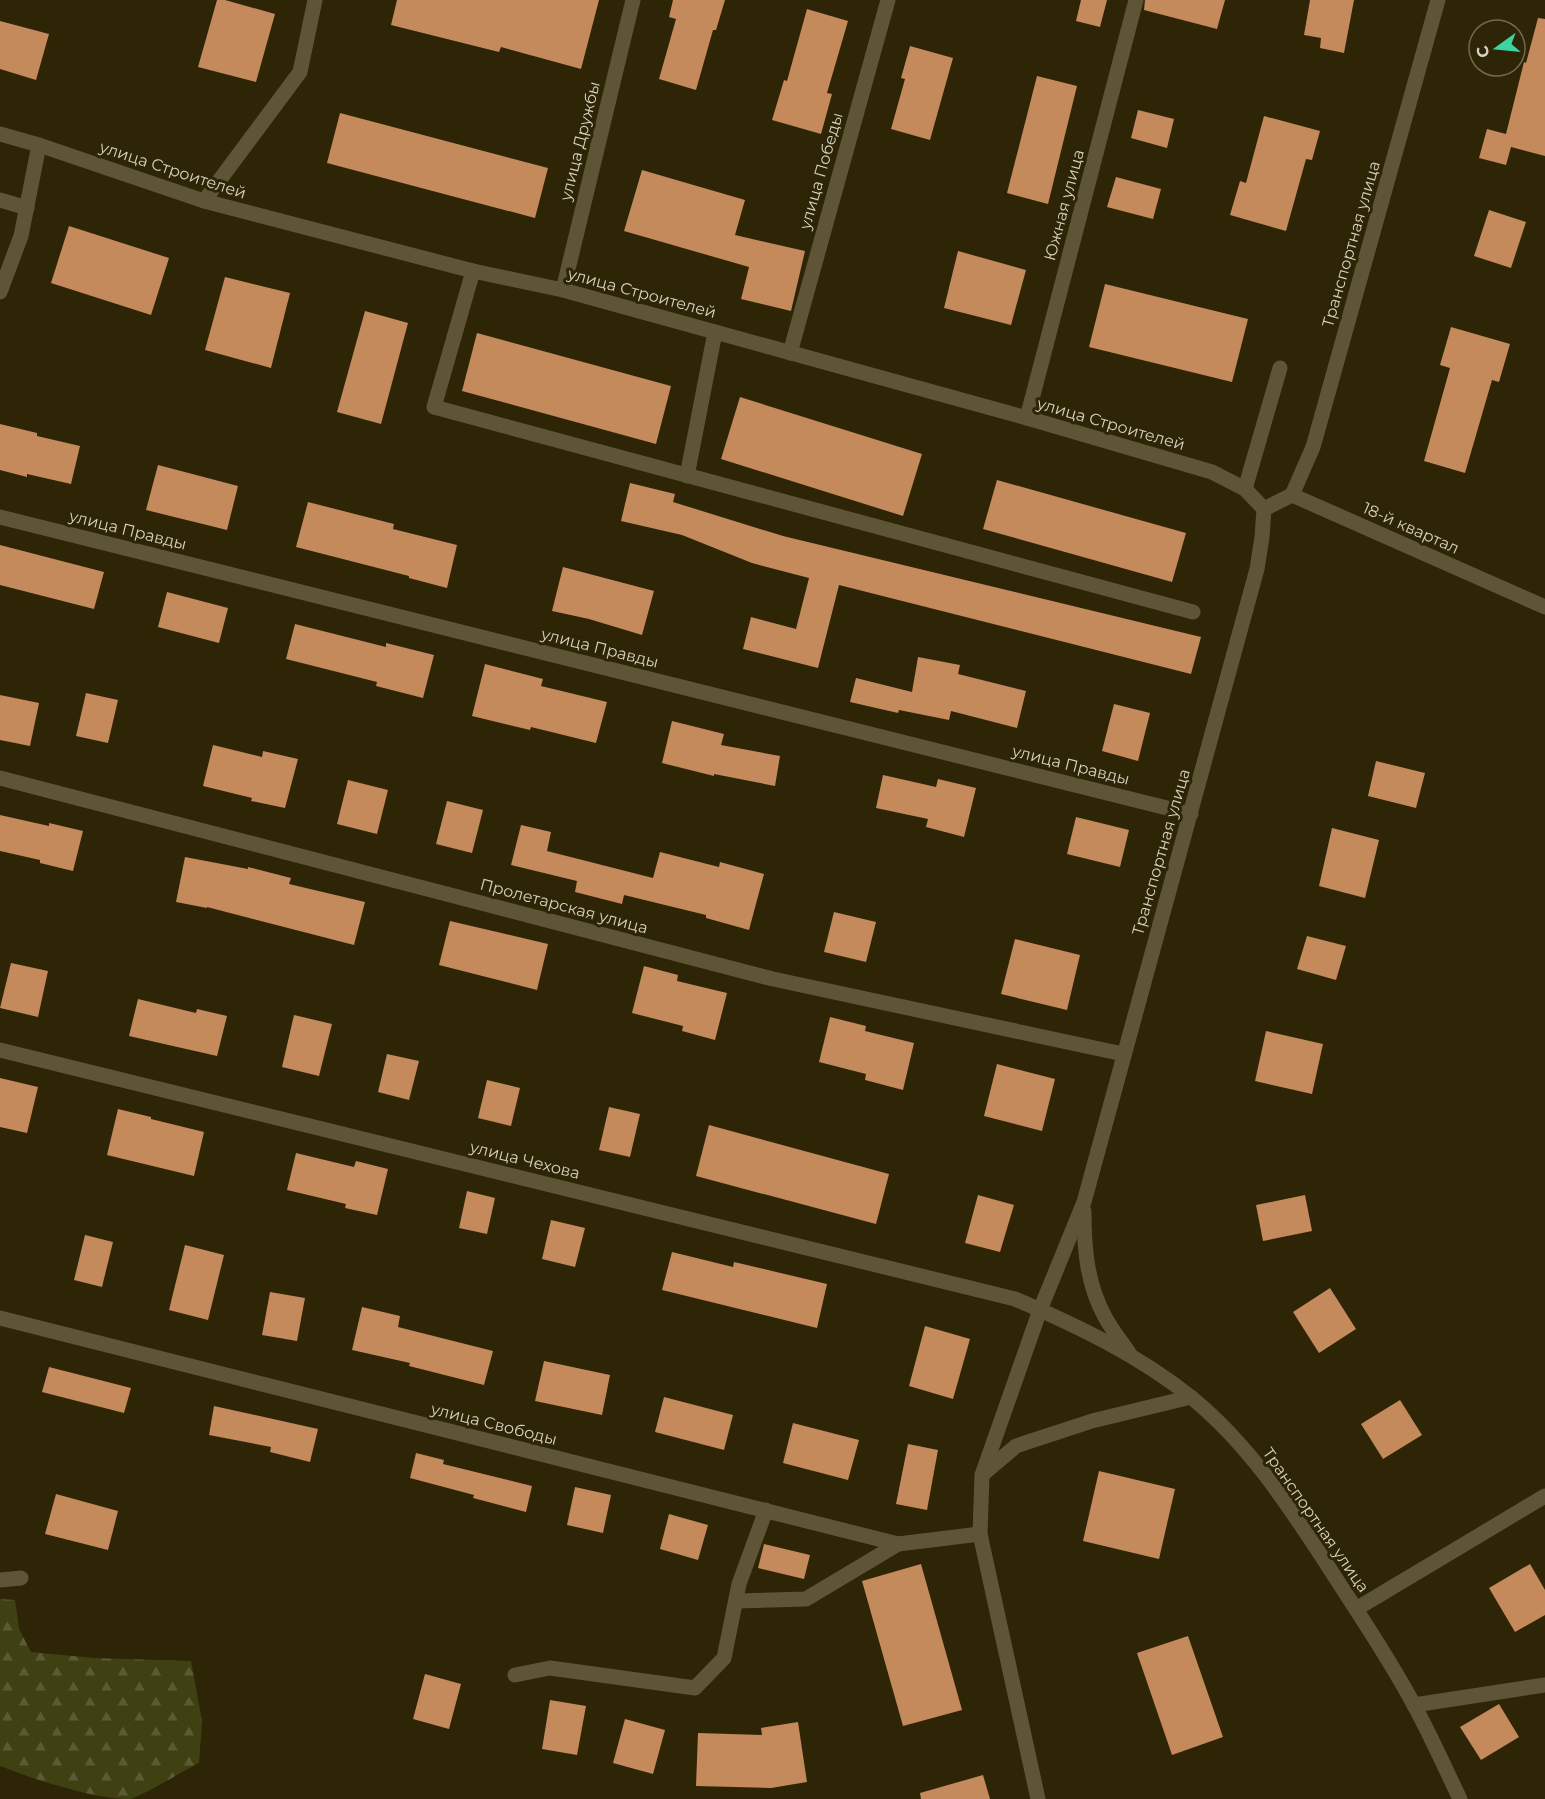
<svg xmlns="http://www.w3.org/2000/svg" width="1545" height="1799" viewBox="0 0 1545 1799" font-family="Montserrat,sans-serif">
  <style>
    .forest { fill: url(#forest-firs) }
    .building { fill: #c48a5c }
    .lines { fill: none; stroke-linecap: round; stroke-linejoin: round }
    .service { stroke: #5e5536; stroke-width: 15 }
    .minor { stroke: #5e5536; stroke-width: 15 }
    .tertiary { stroke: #5e5536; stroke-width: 15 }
    .labels { text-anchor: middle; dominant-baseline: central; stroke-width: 6; stroke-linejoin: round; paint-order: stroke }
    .street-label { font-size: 16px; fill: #d6d1c0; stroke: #2d2506 }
  </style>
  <defs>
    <pattern id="forest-firs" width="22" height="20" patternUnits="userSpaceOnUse" patternTransform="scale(1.5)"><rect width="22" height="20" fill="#3f4113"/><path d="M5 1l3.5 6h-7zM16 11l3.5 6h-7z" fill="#5a5b34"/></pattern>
  </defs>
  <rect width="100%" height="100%" fill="#2d2506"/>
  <path class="forest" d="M 0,1599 L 15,1600 L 19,1629 L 31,1652 L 94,1658 L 191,1661 L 202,1721 L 199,1763 C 184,1770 142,1797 129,1799 C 94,1799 33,1779 0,1766 Z"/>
  <g class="building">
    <path d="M 217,0 L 225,0 L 275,14 L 256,82 L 198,67 Z"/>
    <path d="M 397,0 L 599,0 L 581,69 L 501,47 L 499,52 L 391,25 Z"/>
    <path d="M 673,0 L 725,0 L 716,30 L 713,30 L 696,90 L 659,79 L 676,19 L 669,17 Z"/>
    <path d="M 1081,0 L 1107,0 L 1100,27 L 1076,21 Z"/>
    <path d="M 1145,0 L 1225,0 L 1217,29 L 1144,10 Z"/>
    <path d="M 1310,0 L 1354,0 L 1344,53 L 1320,48 L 1321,38 L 1304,35 Z"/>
    <path d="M 807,9 L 848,21 L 827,93 L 832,94 L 821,134 L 772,120 L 784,80 L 787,81 Z"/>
    <path d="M 1538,18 L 1545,19 L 1545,156 L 1511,147 L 1506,165 L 1479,158 L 1487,129 L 1506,134 L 1524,62 L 1526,63 Z"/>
    <path d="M 0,21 L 49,34 L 36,80 L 0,69 Z"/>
    <path d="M 910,46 L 953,58 L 930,140 L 891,129 L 905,79 L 901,78 Z"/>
    <path d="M 1037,76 L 1077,86 L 1048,204 L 1007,193 Z"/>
    <path d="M 1138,110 L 1174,119 L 1167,148 L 1131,138 Z"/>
    <path d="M 340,113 L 548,168 L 535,218 L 327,163 Z"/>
    <path d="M 1264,116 L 1320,131 L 1312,160 L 1306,159 L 1286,231 L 1230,215 L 1240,181 L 1246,183 Z"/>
    <path d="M 642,170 L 745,200 L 735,235 L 805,251 L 791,311 L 741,299 L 749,267 L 624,231 Z"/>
    <path d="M 1116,177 L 1161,189 L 1153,219 L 1107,207 Z"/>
    <path d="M 1489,210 L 1526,222 L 1511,268 L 1474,256 Z"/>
    <path d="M 69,226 L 169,258 L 151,315 L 51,283 Z"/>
    <path d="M 958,251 L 1026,270 L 1011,325 L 944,308 Z"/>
    <path d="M 225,277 L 290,293 L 271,368 L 205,350 Z"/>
    <path d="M 1105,284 L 1248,319 L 1232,382 L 1089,347 Z"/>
    <path d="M 365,311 L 408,323 L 381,424 L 337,412 Z"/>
    <path d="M 1451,327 L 1510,344 L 1499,382 L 1492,380 L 1465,473 L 1424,461 L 1450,368 L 1440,365 Z"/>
    <path d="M 477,333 L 671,386 L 656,444 L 462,391 Z"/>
    <path d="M 740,397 L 922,454 L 903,516 L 721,459 Z"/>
    <path d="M 0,424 L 37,433 L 37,436 L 80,446 L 71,484 L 27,474 L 27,477 L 0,470 Z"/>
    <path d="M 158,465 L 238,486 L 227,530 L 146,510 Z"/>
    <path d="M 997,480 L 1186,533 L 1172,582 L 983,529 Z"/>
    <path d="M 630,483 L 675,494 L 673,502 L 783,536 L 1201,637 L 1191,674 L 839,585 L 818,668 L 743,649 L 751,617 L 796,629 L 809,578 L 752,563 L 682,535 L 621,521 Z"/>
    <path d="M 308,502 L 394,524 L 393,529 L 457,545 L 447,588 L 409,578 L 409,576 L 296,547 Z"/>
    <path d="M 0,545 L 104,572 L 94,609 L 0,585 Z"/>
    <path d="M 563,567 L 654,591 L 642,635 L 589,619 L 552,611 Z"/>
    <path d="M 167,592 L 228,608 L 219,643 L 158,627 Z"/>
    <path d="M 295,624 L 386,647 L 386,643 L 434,655 L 423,698 L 376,686 L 377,682 L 286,659 Z"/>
    <path d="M 918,657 L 960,665 L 958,674 L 1026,691 L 1017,728 L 951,711 L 949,720 L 899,710 L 898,713 L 850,702 L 856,678 L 912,692 Z"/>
    <path d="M 485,664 L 543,679 L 541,686 L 607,702 L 596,743 L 531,727 L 530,730 L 472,716 Z"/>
    <path d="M 86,693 L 118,700 L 108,743 L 76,736 Z"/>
    <path d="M 0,695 L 39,703 L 30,746 L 0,740 Z"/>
    <path d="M 1114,704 L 1150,713 L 1138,761 L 1102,751 Z"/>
    <path d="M 672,721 L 724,734 L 721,745 L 780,756 L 775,786 L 714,774 L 714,776 L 662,763 Z"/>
    <path d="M 213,745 L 262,757 L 263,751 L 298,759 L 285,808 L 251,801 L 252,798 L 203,786 Z"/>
    <path d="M 1376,761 L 1425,773 L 1416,808 L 1368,796 Z"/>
    <path d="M 883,775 L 936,787 L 938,779 L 976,788 L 964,837 L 926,827 L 928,819 L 876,808 Z"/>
    <path d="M 348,780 L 388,790 L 377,834 L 337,824 Z"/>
    <path d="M 447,801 L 483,810 L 472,853 L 436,844 Z"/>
    <path d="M 0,815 L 49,826 L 49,823 L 83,831 L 73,871 L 40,863 L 40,860 L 0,851 Z"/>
    <path d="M 1076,817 L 1129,830 L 1120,867 L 1067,854 Z"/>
    <path d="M 521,825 L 551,832 L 547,851 L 653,878 L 660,852 L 719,867 L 720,862 L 764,874 L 749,930 L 706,918 L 706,915 L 624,895 L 622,904 L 575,892 L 577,881 L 511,865 Z"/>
    <path d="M 1332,828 L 1379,840 L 1365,898 L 1319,886 Z"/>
    <path d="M 185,857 L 248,869 L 248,867 L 291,878 L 289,884 L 365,902 L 354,945 L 207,907 L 207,908 L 176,902 Z"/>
    <path d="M 834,912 L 876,922 L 866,962 L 824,952 Z"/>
    <path d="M 450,921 L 548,944 L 537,990 L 439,965 Z"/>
    <path d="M 1307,936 L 1346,946 L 1336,980 L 1297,969 Z"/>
    <path d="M 1015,939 L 1080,955 L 1067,1010 L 1001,994 Z"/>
    <path d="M 11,963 L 48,971 L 38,1017 L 0,1008 Z"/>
    <path d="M 644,966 L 678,975 L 677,981 L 727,993 L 715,1040 L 682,1031 L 683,1026 L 632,1013 Z"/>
    <path d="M 138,999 L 196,1013 L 197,1009 L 227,1016 L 217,1056 L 129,1036 Z"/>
    <path d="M 294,1015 L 332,1024 L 319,1076 L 282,1067 Z"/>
    <path d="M 830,1017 L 866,1026 L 865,1031 L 914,1043 L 903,1090 L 865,1080 L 866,1074 L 819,1062 Z"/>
    <path d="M 1266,1031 L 1323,1044 L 1312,1094 L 1255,1081 Z"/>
    <path d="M 387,1054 L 419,1061 L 409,1100 L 378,1092 Z"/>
    <path d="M 997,1064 L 1055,1079 L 1042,1131 L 984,1116 Z"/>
    <path d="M 0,1078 L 38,1087 L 27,1133 L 0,1127 Z"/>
    <path d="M 487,1080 L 520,1088 L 511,1126 L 478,1118 Z"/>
    <path d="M 609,1107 L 640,1114 L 630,1157 L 599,1150 Z"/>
    <path d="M 118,1109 L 151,1117 L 151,1119 L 204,1132 L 194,1176 L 107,1155 Z"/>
    <path d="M 709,1125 L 889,1174 L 876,1224 L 696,1176 Z"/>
    <path d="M 296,1153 L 354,1167 L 356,1161 L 388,1169 L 377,1215 L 345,1208 L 346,1204 L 287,1190 Z"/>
    <path d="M 467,1191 L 495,1198 L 487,1234 L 459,1228 Z"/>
    <path d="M 978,1195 L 1014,1205 L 1000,1252 L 965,1243 Z"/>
    <path d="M 1305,1195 L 1312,1231 L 1263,1241 L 1256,1205 Z"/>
    <path d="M 551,1220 L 585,1228 L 575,1267 L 542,1259 Z"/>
    <path d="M 85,1235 L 113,1242 L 102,1287 L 74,1280 Z"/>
    <path d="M 185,1245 L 224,1255 L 208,1320 L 169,1310 Z"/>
    <path d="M 672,1252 L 733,1267 L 734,1262 L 827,1284 L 817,1328 L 662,1290 Z"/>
    <path d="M 1330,1288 L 1356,1329 L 1319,1353 L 1293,1312 Z"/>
    <path d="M 270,1292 L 305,1298 L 297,1341 L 262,1335 Z"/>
    <path d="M 362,1307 L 400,1316 L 398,1327 L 493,1351 L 484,1385 L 409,1366 L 410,1363 L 352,1350 Z"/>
    <path d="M 925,1326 L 970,1339 L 953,1399 L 909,1386 Z"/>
    <path d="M 544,1361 L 610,1375 L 602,1415 L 535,1401 Z"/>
    <path d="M 49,1367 L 131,1388 L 124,1413 L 42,1392 Z"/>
    <path d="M 664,1397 L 733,1415 L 724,1450 L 655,1432 Z"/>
    <path d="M 1400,1400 L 1422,1435 L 1383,1459 L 1361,1424 Z"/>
    <path d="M 214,1406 L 318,1429 L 310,1462 L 270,1452 L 271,1447 L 209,1435 Z"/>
    <path d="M 793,1423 L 859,1440 L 848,1480 L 783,1463 Z"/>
    <path d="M 908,1444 L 938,1450 L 927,1510 L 896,1504 Z"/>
    <path d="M 416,1453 L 444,1460 L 443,1464 L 532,1486 L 526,1512 L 473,1498 L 474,1495 L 410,1478 Z"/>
    <path d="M 1099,1471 L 1175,1489 L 1159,1559 L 1083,1541 Z"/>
    <path d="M 575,1487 L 611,1495 L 603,1533 L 567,1525 Z"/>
    <path d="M 56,1494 L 118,1511 L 108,1550 L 45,1534 Z"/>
    <path d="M 669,1514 L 708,1525 L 698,1560 L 660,1549 Z"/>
    <path d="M 764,1544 L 810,1555 L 804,1579 L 758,1568 Z"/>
    <path d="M 921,1564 L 962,1710 L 903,1726 L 862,1581 Z"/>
    <path d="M 1530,1564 L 1545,1590 L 1545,1615 L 1515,1632 L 1489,1588 Z"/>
    <path d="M 1188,1636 L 1223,1737 L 1172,1755 L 1137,1653 Z"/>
    <path d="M 425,1674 L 461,1684 L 449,1729 L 413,1719 Z"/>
    <path d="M 550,1700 L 586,1706 L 577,1755 L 542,1749 Z"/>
    <path d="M 1499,1704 L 1519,1737 L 1481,1760 L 1460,1727 Z"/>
    <path d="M 625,1719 L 665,1730 L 653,1774 L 613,1763 Z"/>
    <path d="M 798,1722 L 807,1782 L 771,1788 L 696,1786 L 698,1733 L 762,1735 L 761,1728 Z"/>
    <path d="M 983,1775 L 990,1799 L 921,1799 L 920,1793 Z"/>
  </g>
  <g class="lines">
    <g class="service">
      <path d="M 0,200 L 27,208"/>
      <path d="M 473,271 L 434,407 L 1193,612"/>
      <path d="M 0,292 L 21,236 L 39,145"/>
      <path d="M 687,476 L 715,332"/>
      <path d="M 1245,489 L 1280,368"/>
      <path d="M 983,1474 L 1016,1446 L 1092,1421 L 1191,1397"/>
      <path d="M 736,1601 L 806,1599 L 898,1544"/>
      <path d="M 515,1675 L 550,1668 L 695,1688 L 724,1658 L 739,1584 L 766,1510"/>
      <path d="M 1414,1705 L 1545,1685"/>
      <path d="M 1038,1799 L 980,1534 L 982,1475 L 1040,1310"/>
    </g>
    <g class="minor">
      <path d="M 204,201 L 300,72 L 315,0"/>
      <path d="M 563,290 L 633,0"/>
      <path d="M 790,353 L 888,0"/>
      <path d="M 1027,418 L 1136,0"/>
      <path d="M 1292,495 L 1313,447 L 1438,0"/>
      <path d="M 1264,509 L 1292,495 L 1545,607"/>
      <path d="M 0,517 L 1191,814"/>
      <path d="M 0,778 L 773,979 L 1123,1054"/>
      <path d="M 0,1318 L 898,1544 L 980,1534"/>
      <path d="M 0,1580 L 21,1578"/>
      <path d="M 1356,1609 L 1545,1496"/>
    </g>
    <g class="tertiary">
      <path d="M 0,134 L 39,145 L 204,201 L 473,271 L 563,290 L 1027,418 L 1212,472 L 1245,489 L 1264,509 L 1262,537 L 1257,569 L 1084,1202 L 1040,1310"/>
      <path d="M 0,1050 L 1015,1299 C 1077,1326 1139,1355 1192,1398 C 1248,1444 1287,1503 1326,1563 C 1356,1610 1388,1656 1414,1705 C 1431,1736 1445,1768 1460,1799"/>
      <path d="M 1084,1211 C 1084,1249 1087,1284 1105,1317 C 1112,1330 1121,1341 1129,1353"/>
    </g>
  </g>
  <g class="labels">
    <g class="street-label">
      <text transform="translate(580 141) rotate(-76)">улица Дружбы</text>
      <text transform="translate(173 170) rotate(18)">улица Строителей</text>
      <text transform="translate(821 171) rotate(-74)">улица Победы</text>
      <text transform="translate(1064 205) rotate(-75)">Южная улица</text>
      <text transform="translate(1351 244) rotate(-74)">Транспортная улица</text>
      <text transform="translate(642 293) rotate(15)">улица Строителей</text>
      <text transform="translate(1111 424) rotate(16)">улица Строителей</text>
      <text transform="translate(1411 528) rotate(24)">18-й квартал</text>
      <text transform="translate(128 530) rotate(14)">улица Правды</text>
      <text transform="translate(600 648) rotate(14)">улица Правды</text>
      <text transform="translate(1071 765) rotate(14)">улица Правды</text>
      <text transform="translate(1161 852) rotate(-74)">Транспортная улица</text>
      <text transform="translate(564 906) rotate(15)">Пролетарская улица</text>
      <text transform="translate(525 1160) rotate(14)">улица Чехова</text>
      <text transform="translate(494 1424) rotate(14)">улица Свободы</text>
      <text transform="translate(1316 1520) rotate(55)">Транспортная улица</text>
    </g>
  </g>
  <g transform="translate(1497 48) rotate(255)"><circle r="28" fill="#2d2506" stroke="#716a50" stroke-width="1.5"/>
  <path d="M0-4.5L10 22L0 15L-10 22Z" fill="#3cd4a4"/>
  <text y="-9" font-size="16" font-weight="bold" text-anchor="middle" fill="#d6d1c0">С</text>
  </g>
</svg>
